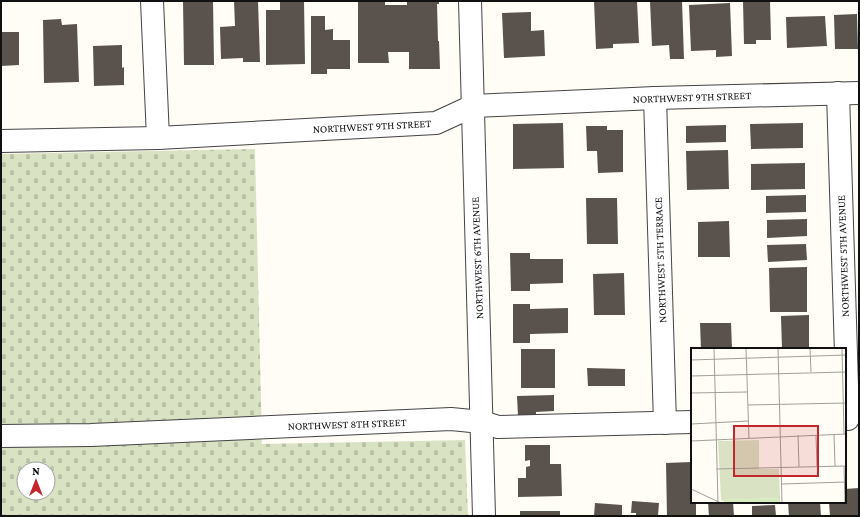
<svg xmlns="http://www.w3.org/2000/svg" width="860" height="517" viewBox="0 0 860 517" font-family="'Crimson Pro',serif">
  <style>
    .cemetery { fill: url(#cemetery-stones); fill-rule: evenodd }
    .building { fill: #5a524d }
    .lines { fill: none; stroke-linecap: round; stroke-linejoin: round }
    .minor-casing { stroke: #444; stroke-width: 24 }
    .minor { stroke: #fff; stroke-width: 22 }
    .labels { text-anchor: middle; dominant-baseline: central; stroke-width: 4; stroke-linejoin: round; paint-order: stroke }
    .street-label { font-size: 11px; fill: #111; stroke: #fff }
    .inset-road { fill: none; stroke: #a09f9a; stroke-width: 1 }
    .view { fill: #c4262e; fill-opacity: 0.15; stroke: #c4262e; stroke-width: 2 }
    .inset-edge { fill: none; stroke: #111; stroke-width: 2 }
  </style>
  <defs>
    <pattern id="cemetery-stones" width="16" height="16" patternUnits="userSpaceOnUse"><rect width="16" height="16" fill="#d9e3c4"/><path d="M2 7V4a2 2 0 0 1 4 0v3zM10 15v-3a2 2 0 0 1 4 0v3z" fill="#b9c2a7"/></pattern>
  </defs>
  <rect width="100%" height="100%" fill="#fffdf5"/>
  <path class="cemetery" d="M 255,149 L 262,444 L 465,440 L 468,516 L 1,516 L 1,154 ZM 24,469 L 48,469 L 48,493 L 24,493 Z"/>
  <g class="building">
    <path d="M 183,1 L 213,1 L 214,65 L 184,65 Z"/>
    <path d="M 234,1 L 258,1 L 260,62 L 243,62 L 243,58 L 221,59 L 220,27 L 235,26 Z"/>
    <path d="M 280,1 L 304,1 L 305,64 L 266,65 L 266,10 L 280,10 Z"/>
    <path d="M 358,1 L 385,1 L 385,5 L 407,5 L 407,1 L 439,1 L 439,4 L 437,4 L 438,41 L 439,41 L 440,69 L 409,69 L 409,52 L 388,52 L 389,63 L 358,63 Z"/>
    <path d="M 594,1 L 637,1 L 639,43 L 613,44 L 613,48 L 596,49 Z"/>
    <path d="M 650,1 L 682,1 L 684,59 L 670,59 L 669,45 L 652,46 Z"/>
    <path d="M 743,1 L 770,1 L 771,40 L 756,40 L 756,44 L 744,44 Z"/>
    <path d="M 730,3 L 732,56 L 716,57 L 716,50 L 691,51 L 689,5 Z"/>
    <path d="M 531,12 L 531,31 L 544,30 L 545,56 L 504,58 L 502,13 Z"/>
    <path d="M 857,14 L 858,49 L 835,49 L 834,15 Z"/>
    <path d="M 311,16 L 325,16 L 325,30 L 333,29 L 333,40 L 350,40 L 350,69 L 327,69 L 327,74 L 311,74 Z"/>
    <path d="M 825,16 L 827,46 L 787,48 L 786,17 Z"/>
    <path d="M 61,19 L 62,25 L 77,24 L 79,82 L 44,83 L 43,20 Z"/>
    <path d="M 1,32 L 19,32 L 19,65 L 1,66 Z"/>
    <path d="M 122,45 L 122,68 L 124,67 L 124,85 L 94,86 L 93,46 Z"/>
    <path d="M 563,123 L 564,168 L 513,169 L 513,124 Z"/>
    <path d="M 803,123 L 803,148 L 751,149 L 750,124 Z"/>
    <path d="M 726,125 L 726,142 L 686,143 L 686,126 Z"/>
    <path d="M 586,126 L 607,126 L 607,130 L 623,130 L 623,172 L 598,173 L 597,151 L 587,151 Z"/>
    <path d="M 728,150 L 729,189 L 687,190 L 686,151 Z"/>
    <path d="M 805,163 L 805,189 L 751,190 L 751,164 Z"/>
    <path d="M 806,195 L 806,212 L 766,213 L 766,196 Z"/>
    <path d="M 586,198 L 617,198 L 618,244 L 587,244 Z"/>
    <path d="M 807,219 L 807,236 L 767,238 L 767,220 Z"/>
    <path d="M 729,221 L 730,257 L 698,257 L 698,222 Z"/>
    <path d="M 806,244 L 807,260 L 768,262 L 767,245 Z"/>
    <path d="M 510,253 L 530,253 L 530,259 L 563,259 L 563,283 L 530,284 L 530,291 L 511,291 Z"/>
    <path d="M 807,267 L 807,312 L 770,312 L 769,268 Z"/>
    <path d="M 624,273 L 625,315 L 594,315 L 593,274 Z"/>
    <path d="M 513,304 L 530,304 L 530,309 L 568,308 L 568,333 L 530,334 L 530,343 L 513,343 Z"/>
    <path d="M 809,315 L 809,349 L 782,349 L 781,316 Z"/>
    <path d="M 700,323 L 731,323 L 732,349 L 701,349 Z"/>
    <rect x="521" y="349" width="34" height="39"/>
    <path d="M 587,368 L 625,369 L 625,386 L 588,386 Z"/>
    <path d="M 554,395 L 554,411 L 536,412 L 536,416 L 518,416 L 517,396 Z"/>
    <path d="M 525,445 L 550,445 L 550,464 L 561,464 L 562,496 L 518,497 L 518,478 L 526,478 L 526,467 L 530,466 L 530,460 L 525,461 Z"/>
    <path d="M 692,462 L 692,502 L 696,502 L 696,516 L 667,516 L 666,463 Z"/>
    <path d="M 859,488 L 859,516 L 830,516 L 829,502 L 845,502 L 845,489 Z"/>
    <path d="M 632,501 L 659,503 L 658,516 L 636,516 L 636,513 L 631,513 Z"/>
    <path d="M 708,502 L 733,502 L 734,516 L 709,516 Z"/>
    <path d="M 788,502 L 820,502 L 821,516 L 789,516 Z"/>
    <path d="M 595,503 L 622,505 L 622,516 L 594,516 Z"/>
    <path d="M 775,505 L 776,516 L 752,516 L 752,506 Z"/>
    <rect x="520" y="511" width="40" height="5"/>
  </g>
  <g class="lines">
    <defs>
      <g id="minor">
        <path d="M 152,1 L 158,138"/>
        <path d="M 470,1 L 484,516"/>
        <path d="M 838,93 L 848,419"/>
        <path d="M 655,98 L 665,423"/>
        <path d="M 1,141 L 158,138 L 436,123 L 473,106 L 655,98 L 859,93"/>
        <path d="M 1,436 L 91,435 L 451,419 L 482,422 L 498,427 L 692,422"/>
      </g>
    </defs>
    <use href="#minor" class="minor-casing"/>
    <use href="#minor" class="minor"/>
  </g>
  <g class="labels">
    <g class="street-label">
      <text transform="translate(692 97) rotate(-2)">NORTHWEST 9TH STREET</text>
      <text transform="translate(372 126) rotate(-3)">NORTHWEST 9TH STREET</text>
      <text transform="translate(843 256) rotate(-92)">NORTHWEST 5TH AVENUE</text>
      <text transform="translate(477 258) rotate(-92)">NORTHWEST 6TH AVENUE</text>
      <text transform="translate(660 260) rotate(-92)">NORTHWEST 5TH TERRACE</text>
      <text transform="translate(347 424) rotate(-2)">NORTHWEST 8TH STREET</text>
    </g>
  </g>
  <g transform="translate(691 348)">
    <rect width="155" height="155" fill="#fffdf5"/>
    <path d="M 68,92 L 68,121 L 88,121 L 89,150 L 30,152 L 27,93 Z" fill="#d9e3c4"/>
    <path d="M 89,150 L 89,155 L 36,155 L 30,152 Z" fill="#d5ebbd"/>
    <path class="inset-road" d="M 23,0 L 27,155M 55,0 L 58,91M 87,0 L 91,155M 119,0 L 120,24M 151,0 L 153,86M 0,12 L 155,7M 0,28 L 155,24M 0,45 L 56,44M 57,57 L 155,55M 0,76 L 57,73M 107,87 L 108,119M 125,87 L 126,119M 143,87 L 144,118M 0,93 L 155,86M 153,118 L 154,155M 25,121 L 155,118M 90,136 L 155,134M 0,141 L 30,155"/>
    <path class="view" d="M 43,78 L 127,78 L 127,128 L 43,128 Z"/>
    <rect width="155" height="155" class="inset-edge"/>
  </g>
  <rect width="860" height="517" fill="none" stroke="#111111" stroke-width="4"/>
  <g transform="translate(36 481)"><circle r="19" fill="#ffffff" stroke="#a0a0a0"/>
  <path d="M0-3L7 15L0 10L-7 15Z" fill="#c4262e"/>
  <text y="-6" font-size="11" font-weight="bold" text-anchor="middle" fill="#111111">N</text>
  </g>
</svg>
